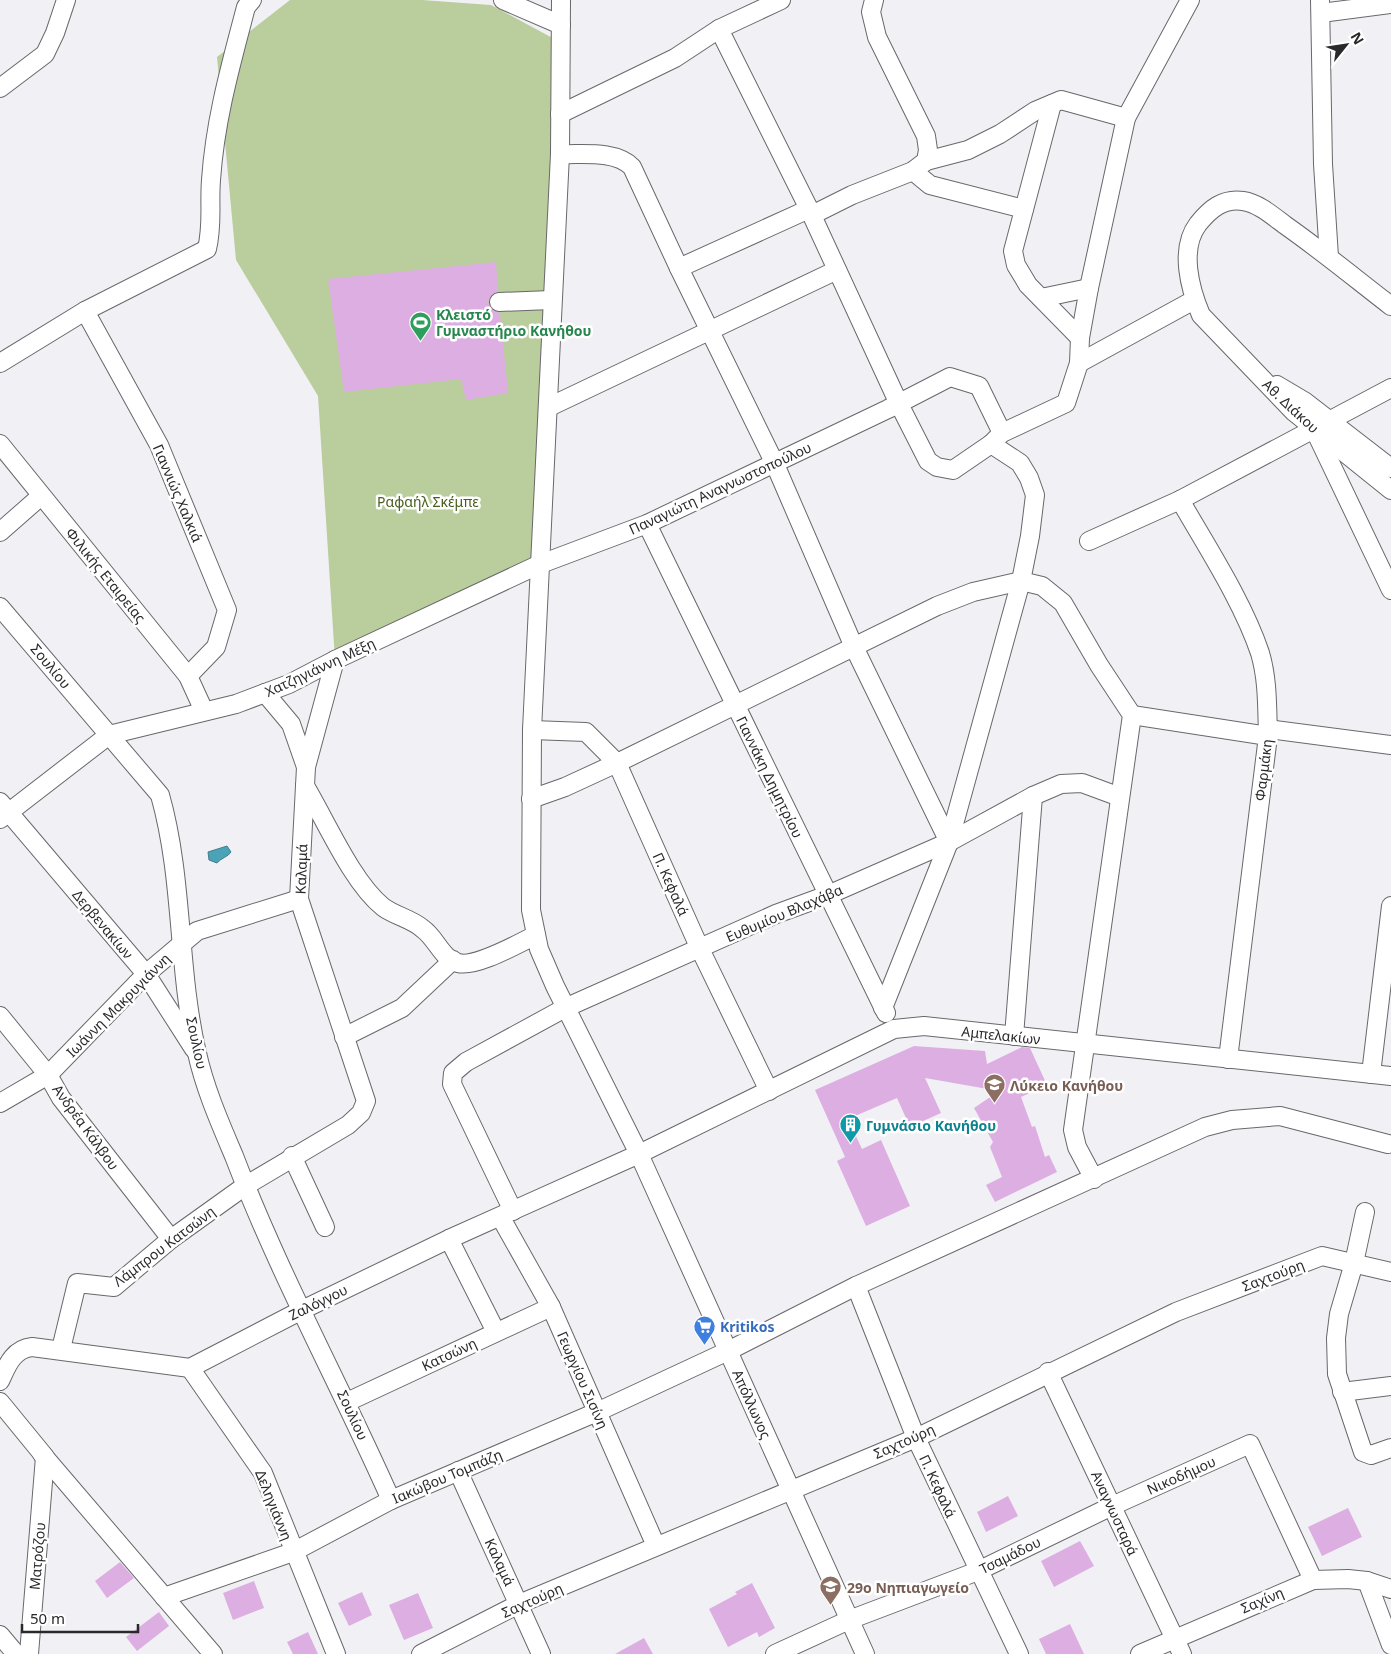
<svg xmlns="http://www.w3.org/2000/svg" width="1391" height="1654" viewBox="0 0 1391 1654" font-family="'Noto Sans',sans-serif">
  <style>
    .green { fill: #bacd9d }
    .water { fill: #4ba3b7; stroke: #417e8d }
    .building { fill: #ddaee2 }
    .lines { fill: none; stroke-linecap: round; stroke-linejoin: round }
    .minor-casing { stroke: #68676b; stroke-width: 20 }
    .minor { stroke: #fff; stroke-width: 18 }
    .labels { text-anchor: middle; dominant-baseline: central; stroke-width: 5; stroke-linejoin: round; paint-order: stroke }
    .leisure-label { font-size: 14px; font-weight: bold; fill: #27864d; stroke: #fff; text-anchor: start }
    .street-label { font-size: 14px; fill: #29292b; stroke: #fff }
    .park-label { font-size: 14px; fill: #495f1d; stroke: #fff }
    .education-label { font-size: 14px; font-weight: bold; fill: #785e54; stroke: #fff; text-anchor: start }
    .culture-label { font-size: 14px; font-weight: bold; fill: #0d838f; stroke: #fff; text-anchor: start }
    .shop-label { font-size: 14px; font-weight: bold; fill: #366cbe; stroke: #fff; text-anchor: start }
  </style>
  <rect width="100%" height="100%" fill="#f1f1f5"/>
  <path class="green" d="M 290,0 L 422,0 L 491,5 L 560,42 L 538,565 L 335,660 L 318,396 L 236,260 L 217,57 Z"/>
  <path class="water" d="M 227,846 L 231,852 C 228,857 221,858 217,863 L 209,860 L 208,852 Z"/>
  <g class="building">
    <path d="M 496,262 L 498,291 L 490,297 L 488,303 L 494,311 L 500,313 L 508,393 L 466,400 L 461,379 L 344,392 L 328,279 Z"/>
    <path d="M 914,1046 L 985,1051 L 987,1064 L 1022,1047 L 1030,1048 L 1047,1085 L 1021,1097 L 1032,1127 L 1035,1126 L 1045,1157 L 1049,1155 L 1057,1172 L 995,1202 L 986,1185 L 1002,1177 L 990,1147 L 993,1142 L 974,1108 L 999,1091 L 925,1078 L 941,1113 L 910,1127 L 897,1098 L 848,1119 L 862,1149 L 881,1140 L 910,1206 L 866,1226 L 837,1161 L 845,1157 L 815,1090 Z"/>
    <path d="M 1008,1496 L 1018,1516 L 986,1532 L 977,1512 Z"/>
    <path d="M 1348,1508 L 1362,1537 L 1322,1556 L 1308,1527 Z"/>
    <path d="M 1080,1541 L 1094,1566 L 1054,1587 L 1041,1561 Z"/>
    <path d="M 120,1562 L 134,1578 L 107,1598 L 95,1581 Z"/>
    <path d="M 254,1581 L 264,1608 L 233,1620 L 223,1593 Z"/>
    <path d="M 752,1583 L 775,1628 L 759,1637 L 757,1632 L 728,1647 L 709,1609 L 737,1594 L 735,1592 Z"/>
    <path d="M 362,1592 L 372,1615 L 349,1626 L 338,1603 Z"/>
    <path d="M 418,1593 L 433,1628 L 404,1640 L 389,1605 Z"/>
    <path d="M 159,1612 L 169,1626 L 137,1651 L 126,1637 Z"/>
    <path d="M 1070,1624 L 1084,1654 L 1046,1654 L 1039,1639 Z"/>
    <path d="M 308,1632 L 318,1654 L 293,1654 L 287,1642 Z"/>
    <path d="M 644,1638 L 653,1654 L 615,1654 Z"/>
  </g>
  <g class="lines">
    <defs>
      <g id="minor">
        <path d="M 503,0 L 561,25"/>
        <path d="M 561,0 L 560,154 L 532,730 L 531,910 L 539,949 L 555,986 L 639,1154 L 865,1654"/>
        <path d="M 1320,0 L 1323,164 L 1329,257"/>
        <path d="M 1321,13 L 1391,4"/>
        <path d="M 719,29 L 809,209 L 899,404 L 928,461 L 937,467 L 953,470 L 991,444"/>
        <path d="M 0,88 L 45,54 L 55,33 L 66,0"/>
        <path d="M 1052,104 L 1013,251 L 1016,265 L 1028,285 L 1080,338"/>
        <path d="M 560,114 L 675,58 L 719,29 L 781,0"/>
        <path d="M 560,154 C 582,155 615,150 632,167 L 679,268"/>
        <path d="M 926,161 L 968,150 L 1000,134 L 1035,111 L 1061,100 L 1126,118"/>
        <path d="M 913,171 L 930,185 L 1024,209"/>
        <path d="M 809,209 L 679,268 L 774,462 L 854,647 L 949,842"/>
        <path d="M 812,215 L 852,195 L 913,171 L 926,161 L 928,150 L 926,136 L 877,37 L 871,12 L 874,0"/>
        <path d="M 1041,298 L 1089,288"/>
        <path d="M 499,302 L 551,300"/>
        <path d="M 1391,306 C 1356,279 1322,251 1285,225 C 1273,216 1258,203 1243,201 C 1223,198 1210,209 1198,224 C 1179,249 1190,289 1201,315 L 1294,412 L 1391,490"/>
        <path d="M 85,311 L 159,445 L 227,610 L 216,647 L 188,676"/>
        <path d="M 0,363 L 85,311 L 207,249 C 213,224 209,204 211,180 C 215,120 231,64 246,7 L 252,0"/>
        <path d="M 1079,363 L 1194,300"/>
        <path d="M 1277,385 L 1304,401 L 1391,468"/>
        <path d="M 549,407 L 837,270"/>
        <path d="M 1316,433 L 1391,590"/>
        <path d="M 0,444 L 188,676 L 204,711"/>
        <path d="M 1180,500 C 1207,547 1243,602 1260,653 C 1268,680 1267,708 1268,736 L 1228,1059"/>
        <path d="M 647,524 L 886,1013"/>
        <path d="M 0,532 L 41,496"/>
        <path d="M 1089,541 L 1180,500 L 1391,388"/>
        <path d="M 0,607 L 160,795 C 184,880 177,968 197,1053 C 205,1089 220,1123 234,1156 C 279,1274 340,1385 391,1500"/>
        <path d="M 265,693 L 291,724 L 306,767"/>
        <path d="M 1132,715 L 1268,736"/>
        <path d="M 1268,729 L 1391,745"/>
        <path d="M 532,730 L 586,732 L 617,763 L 700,949 L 769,1091"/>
        <path d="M 305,786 C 326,821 352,882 383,907 C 395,916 412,919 423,929 C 436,938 442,959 458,963 C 476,968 519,943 536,935"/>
        <path d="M 531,799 L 565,787 L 617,763 L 937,606 L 973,592 L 1021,581 L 1042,586 L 1063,603 L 1099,665 L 1132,715 L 1073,1130 L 1077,1147 L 1094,1179"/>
        <path d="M 0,802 L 146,974 L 194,1049"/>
        <path d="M 0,819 L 109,735 L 236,704 L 289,684 L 335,660 L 538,565 L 647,524 L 888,409 L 950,377 L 979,386 L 1002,433"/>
        <path d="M 883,1008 L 949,842 L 1021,581 L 1030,536 L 1035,495 L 1029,478 L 1020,463 L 991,444 L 1002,433 L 1066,403 L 1079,363 L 1080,338 L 1089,288 L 1126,118 L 1190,0"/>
        <path d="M 0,1016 L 48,1075 L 61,1098 L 171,1239"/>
        <path d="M 1014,1036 L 1033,796"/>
        <path d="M 344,1037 L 402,1008 L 453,960"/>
        <path d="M 1371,1074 L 1391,906"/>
        <path d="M 0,1103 L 48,1075 L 146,974 L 197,931 L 299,899"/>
        <path d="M 292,1156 L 325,1227"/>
        <path d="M 513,1211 L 452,1084 L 453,1073 L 466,1062 L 565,1008 L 776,914 L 828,895 L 949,842 L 1033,796 L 1061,784 L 1082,783 L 1120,797"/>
        <path d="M 1365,1212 L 1354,1263 L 1339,1314 L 1336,1338 L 1337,1374 L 1363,1452 L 1371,1455 L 1391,1448"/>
        <path d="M 501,1218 L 551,1307 L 656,1546"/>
        <path d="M 449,1239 L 496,1332"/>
        <path d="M 856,1286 L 916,1438 L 1019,1654"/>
        <path d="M 61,1349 L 77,1283 L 114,1287 L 171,1239 L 245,1186 L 348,1125 L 361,1113 L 366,1101 L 299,899 L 306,767 L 335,660"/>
        <path d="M 190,1368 L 263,1473 L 336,1654"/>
        <path d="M 1048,1372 L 1182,1654"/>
        <path d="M 0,1381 C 7,1366 13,1349 32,1347 L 190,1368 L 300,1311 L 449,1239 L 639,1154 L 894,1029 L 924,1026 L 1391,1076"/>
        <path d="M 1342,1392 L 1391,1386"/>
        <path d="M 0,1402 L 45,1457 L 29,1654"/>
        <path d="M 347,1402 L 551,1307"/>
        <path d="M 42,1454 L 213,1654"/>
        <path d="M 458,1471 L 541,1654"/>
        <path d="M 1367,1581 L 1391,1645"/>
        <path d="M 164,1597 L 293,1552 L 391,1500 L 597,1412 L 728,1351 L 856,1286 L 1205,1127 L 1232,1120 L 1280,1116 L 1388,1144"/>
        <path d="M 0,1635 L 16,1654"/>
        <path d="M 421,1654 L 519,1604 L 916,1438 L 1176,1312 L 1322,1256 L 1391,1272"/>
        <path d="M 775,1654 L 849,1620 L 978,1571 L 1112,1506 L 1250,1444 L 1313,1580"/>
        <path d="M 1140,1654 L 1313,1580 L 1348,1579 L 1367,1581 L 1391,1589"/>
      </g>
    </defs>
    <use href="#minor" class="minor-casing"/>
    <use href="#minor" class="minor"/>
  </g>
  <defs>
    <symbol id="stadium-pin" viewBox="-11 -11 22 30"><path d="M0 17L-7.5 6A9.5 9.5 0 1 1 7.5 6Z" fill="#2e9e5b" stroke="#fff"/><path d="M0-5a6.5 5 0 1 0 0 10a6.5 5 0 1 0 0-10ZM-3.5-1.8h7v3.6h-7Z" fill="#fff"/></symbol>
    <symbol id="school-pin" viewBox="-11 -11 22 30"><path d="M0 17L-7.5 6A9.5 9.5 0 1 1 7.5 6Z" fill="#8d6e63" stroke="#fff"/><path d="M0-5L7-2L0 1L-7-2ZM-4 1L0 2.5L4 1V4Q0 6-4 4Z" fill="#fff"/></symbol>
    <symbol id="building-pin" viewBox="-11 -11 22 30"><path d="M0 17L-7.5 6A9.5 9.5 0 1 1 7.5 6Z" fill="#0f9aa8" stroke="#fff"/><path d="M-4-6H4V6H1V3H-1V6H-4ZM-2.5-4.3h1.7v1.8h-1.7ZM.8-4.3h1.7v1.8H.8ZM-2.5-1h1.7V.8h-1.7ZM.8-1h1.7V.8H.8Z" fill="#fff"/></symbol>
    <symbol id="supermarket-pin" viewBox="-11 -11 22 30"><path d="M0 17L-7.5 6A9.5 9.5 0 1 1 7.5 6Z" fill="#3f7fe0" stroke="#fff"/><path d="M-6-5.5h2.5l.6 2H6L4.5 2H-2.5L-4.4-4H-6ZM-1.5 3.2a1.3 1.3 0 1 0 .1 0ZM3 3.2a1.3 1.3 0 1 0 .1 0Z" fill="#fff"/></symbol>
  </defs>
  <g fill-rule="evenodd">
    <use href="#stadium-pin" x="408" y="310" width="25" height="34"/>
    <use href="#school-pin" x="982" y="1072" width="25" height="34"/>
    <use href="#building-pin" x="838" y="1112" width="25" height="34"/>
    <use href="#supermarket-pin" x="692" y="1314" width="25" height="34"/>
    <use href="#school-pin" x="818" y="1574" width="25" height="34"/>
  </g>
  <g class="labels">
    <g class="leisure-label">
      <text x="436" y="314">Κλειστό<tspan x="436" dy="16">Γυμναστήριο Κανήθου</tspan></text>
    </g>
    <g class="street-label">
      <text transform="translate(1291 406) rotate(43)">Αθ. Διάκου</text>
      <text transform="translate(720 488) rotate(-25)">Παναγιώτη Αναγνωστοπούλου</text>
      <text transform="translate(178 493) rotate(67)">Γιαννιώς Χαλκιά</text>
      <text transform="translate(106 575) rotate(51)">Φιλικής Εταιρείας</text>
      <text transform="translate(51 666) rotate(50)">Σουλίου</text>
      <text transform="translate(320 667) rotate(-25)">Χατζηγιάννη Μέξη</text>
      <text transform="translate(1263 770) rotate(-83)">Φαρμάκη</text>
      <text transform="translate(770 777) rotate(64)">Γιαννάκη Δημητρίου</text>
      <text transform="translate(301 869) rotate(-88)">Καλαμά</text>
      <text transform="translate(671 884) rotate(66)">Π. Κεφαλά</text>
      <text transform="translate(784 913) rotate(-23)">Ευθυμίου Βλαχάβα</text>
      <text transform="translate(103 924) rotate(50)">Δερβενακίων</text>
      <text transform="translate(118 1005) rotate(-45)">Ιωάννη Μακρυγιάννη</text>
      <text transform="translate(1001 1035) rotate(6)">Αμπελακίων</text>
      <text transform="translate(197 1043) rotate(78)">Σουλίου</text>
      <text transform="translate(86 1127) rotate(54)">Ανδρέα Κάλβου</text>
      <text transform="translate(164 1246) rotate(-37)">Λάμπρου Κατσώνη</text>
      <text transform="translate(1273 1275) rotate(-21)">Σαχτούρη</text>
      <text transform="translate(318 1302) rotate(-26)">Ζαλόγγου</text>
      <text transform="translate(449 1354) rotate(-25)">Κατσώνη</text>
      <text transform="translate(583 1380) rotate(66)">Γεωργίου Σισίνη</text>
      <text transform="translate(752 1404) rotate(66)">Απόλλωνος</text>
      <text transform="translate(353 1415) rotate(65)">Σουλίου</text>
      <text transform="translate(904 1441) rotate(-24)">Σαχτούρη</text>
      <text transform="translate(1181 1475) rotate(-24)">Νικοδήμου</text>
      <text transform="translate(447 1476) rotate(-23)">Ιακώβου Τομπάζη</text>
      <text transform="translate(938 1486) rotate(65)">Π. Κεφαλά</text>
      <text transform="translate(274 1505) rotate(68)">Δεληγιάννη</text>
      <text transform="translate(1115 1513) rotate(65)">Αναγνωσταρά</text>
      <text transform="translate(1010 1555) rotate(-26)">Τσαμάδου</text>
      <text transform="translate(37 1556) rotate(-85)">Ματρόζου</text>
      <text transform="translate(500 1562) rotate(65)">Καλαμά</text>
      <text transform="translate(532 1600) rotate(-24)">Σαχτούρη</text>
      <text transform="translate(1262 1600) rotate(-23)">Σαχίνη</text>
    </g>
    <g class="park-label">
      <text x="428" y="501">Ραφαήλ Σκέμπε</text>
    </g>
    <g class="education-label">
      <text x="1010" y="1085">Λύκειο Κανήθου</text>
      <text x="847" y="1587">29ο Νηπιαγωγείο</text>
    </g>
    <g class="culture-label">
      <text x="866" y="1125">Γυμνάσιο Κανήθου</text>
    </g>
    <g class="shop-label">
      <text x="720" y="1326">Kritikos</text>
    </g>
  </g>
  <g transform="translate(1346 45) rotate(60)" stroke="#ffffff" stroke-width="4" paint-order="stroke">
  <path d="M0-4L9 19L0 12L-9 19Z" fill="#29292b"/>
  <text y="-8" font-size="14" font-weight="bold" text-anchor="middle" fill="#29292b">N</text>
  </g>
  <path d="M22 1624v8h116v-8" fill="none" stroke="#29292b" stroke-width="2.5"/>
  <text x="30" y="1624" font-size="15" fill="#29292b" stroke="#ffffff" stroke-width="4" paint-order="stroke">50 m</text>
</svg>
